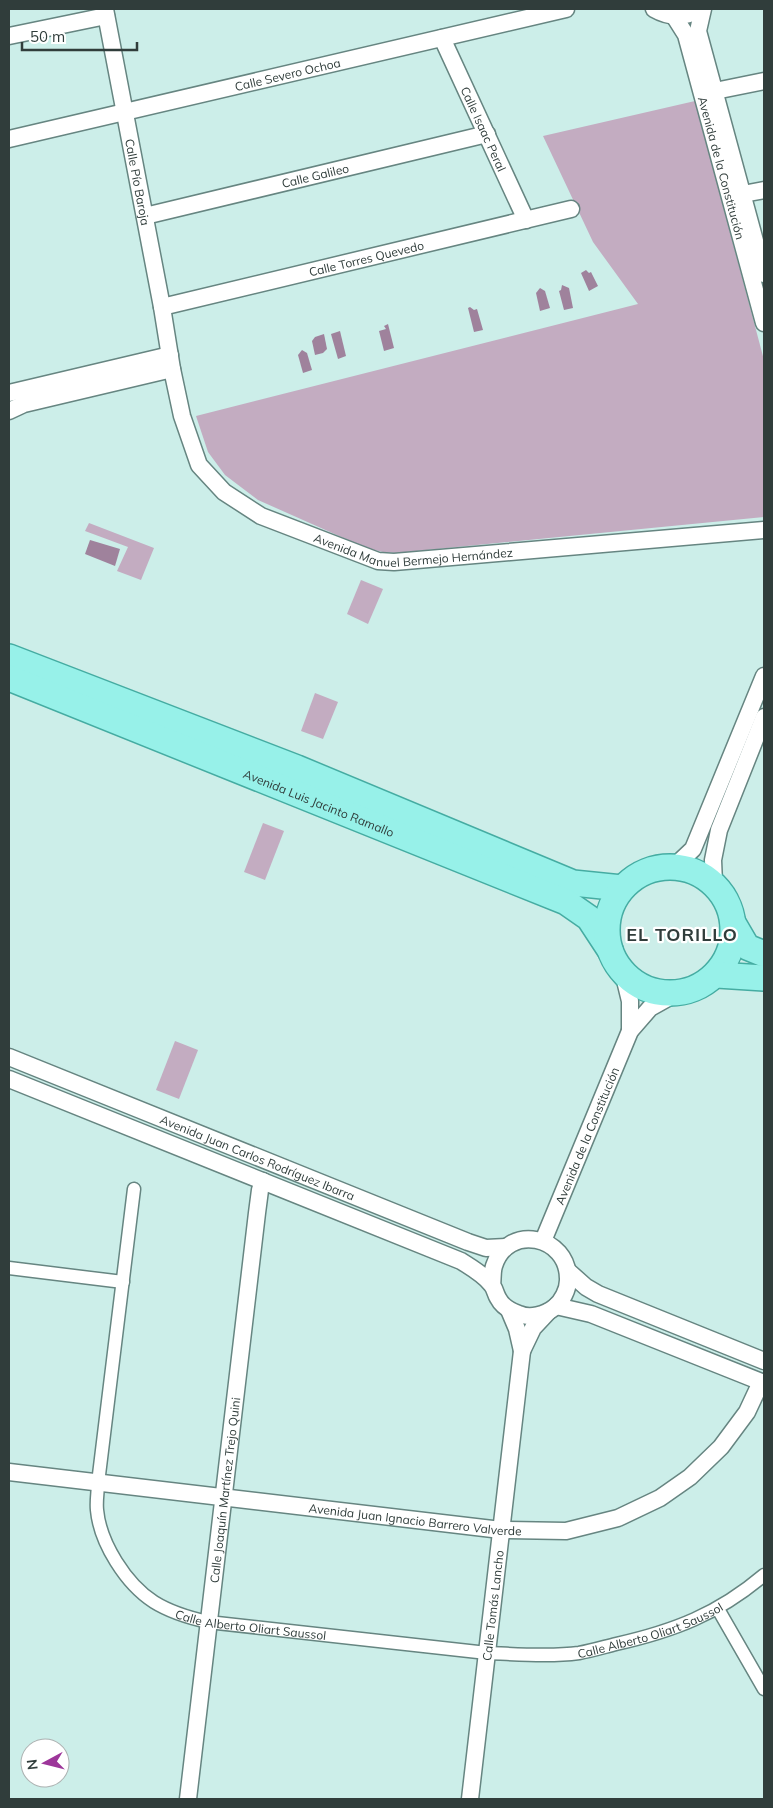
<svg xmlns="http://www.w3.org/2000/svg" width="773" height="1808" viewBox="0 0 773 1808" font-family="Mulish,sans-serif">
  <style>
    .green { fill: #c3acc1 }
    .water { fill: #9f829c }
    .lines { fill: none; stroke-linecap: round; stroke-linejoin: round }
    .pedestrian-casing { stroke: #668581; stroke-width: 15 }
    .minor-casing { stroke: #668581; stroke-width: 19 }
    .primary-casing { stroke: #45aca2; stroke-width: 28 }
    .pedestrian { stroke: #fff; stroke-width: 12 }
    .minor { stroke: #fff; stroke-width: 16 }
    .primary { stroke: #97f1e9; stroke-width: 25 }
    .labels { text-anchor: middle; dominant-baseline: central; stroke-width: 4.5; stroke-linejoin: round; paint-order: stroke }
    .street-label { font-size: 12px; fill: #303d3b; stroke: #fff }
    .district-label { font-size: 18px; font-weight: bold; letter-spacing: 1px; fill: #303d3b; stroke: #fff }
  </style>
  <rect width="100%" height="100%" fill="#cceee9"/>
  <g class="green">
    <path d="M 695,101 L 764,360 L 764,517 L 396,553 L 383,552 L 366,548 L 258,500 L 225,475 L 208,452 L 196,416 L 638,304 L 593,242 L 543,136 Z"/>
    <path d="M 89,523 L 154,548 L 141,580 L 117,571 L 128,547 L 85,531 Z"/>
    <path d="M 361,580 L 383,589 L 368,624 L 347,614 Z"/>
    <path d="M 315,693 L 338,702 L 323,739 L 301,731 Z"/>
    <path d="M 263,823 L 284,831 L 265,880 L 244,872 Z"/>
    <path d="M 175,1041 L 198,1050 L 179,1099 L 156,1090 Z"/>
  </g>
  <g class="water">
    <path d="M 586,270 L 589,273 L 591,272 L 598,286 L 589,291 L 581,273 Z"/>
    <path d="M 562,285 L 569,288 L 573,308 L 564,310 L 559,291 L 561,290 Z"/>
    <path d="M 540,288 L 545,291 L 550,308 L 540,311 L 536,293 Z"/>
    <path d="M 470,307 L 474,310 L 477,309 L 483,330 L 474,332 L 468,308 Z"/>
    <path d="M 388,324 L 394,348 L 384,351 L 379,331 L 386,329 L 384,326 Z"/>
    <path d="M 340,331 L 346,356 L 338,359 L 331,334 Z"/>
    <path d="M 324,334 L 327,349 L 323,353 L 315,355 L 312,341 L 315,337 Z"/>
    <path d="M 302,350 L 307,353 L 312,370 L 303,373 L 298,355 Z"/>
    <path d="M 90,540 L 120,549 L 115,566 L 85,554 Z"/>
  </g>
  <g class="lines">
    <defs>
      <g id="pedestrian">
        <path id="s1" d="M 134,1189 L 98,1483 C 98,1491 96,1501 97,1510 C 100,1543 126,1584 154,1602 C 170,1612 190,1618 208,1622 L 487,1653 C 517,1654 549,1657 579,1653 C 591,1651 604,1647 616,1644 C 674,1631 718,1614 764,1575"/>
        <path d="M 9,1268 L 123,1282"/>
        <path d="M 718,1609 L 764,1689"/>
      </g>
      <g id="minor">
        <path id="s2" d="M 105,9 L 162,307 L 172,369 L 182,416 L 199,465 L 224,492 L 261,516 L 378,561 L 394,562 L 764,530"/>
        <path d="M 654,9 C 668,17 685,19 699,9"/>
        <path d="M 703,9 L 698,31 L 764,274"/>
        <path id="s3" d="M 674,16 L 686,35 L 764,323"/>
        <path d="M 9,36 L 106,16"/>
        <path id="s4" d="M 442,38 L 526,220"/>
        <path d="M 715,91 L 764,81"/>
        <path id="s5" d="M 9,139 L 566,9"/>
        <path d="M 743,194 L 764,190"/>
        <path id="s6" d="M 145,216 L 487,134"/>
        <path id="s7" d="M 162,307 L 571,209"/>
        <path d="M 9,393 L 170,355"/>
        <path d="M 9,411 L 24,404 L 172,369"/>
        <path d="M 675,866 L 693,849 L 764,676"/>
        <path d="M 714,884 L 713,860 L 719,830 L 764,717"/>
        <path d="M 623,972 L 630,1001 L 630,1031"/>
        <path id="s8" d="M 9,1057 L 468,1242 L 486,1248 L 506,1247"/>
        <path d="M 9,1079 L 461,1261 C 472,1268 483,1274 491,1284 C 495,1288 495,1293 498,1298 C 502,1306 510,1311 519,1314 C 530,1319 545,1315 555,1307 C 562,1301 568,1290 568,1280 C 569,1235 507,1223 494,1266 C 492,1272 493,1279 492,1285"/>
        <path id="s9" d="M 543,1241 L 630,1031 L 650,1008 L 675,994"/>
        <path d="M 568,1271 L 586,1287 L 598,1294 L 764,1361"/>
        <path d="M 556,1306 L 591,1314 L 764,1383"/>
        <path d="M 522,1351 L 533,1328 L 548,1312"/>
        <path id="s10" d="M 9,1472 L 501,1530 L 566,1531 L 618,1518 L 660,1498 L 690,1477 L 721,1447 L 747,1412 L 761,1382"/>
        <path id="s11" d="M 188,1799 L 257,1213 L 260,1190 L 263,1181"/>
        <path id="s12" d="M 470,1799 L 522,1351 L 517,1329 L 509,1310"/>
      </g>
      <g id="primary">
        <path d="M 9,657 L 297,768 L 573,883 L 622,888"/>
        <path id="s13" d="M 9,678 L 566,902 L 589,918 L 610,950"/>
        <circle cx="670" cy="930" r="63"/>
        <path d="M 733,923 L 747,947 L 764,954"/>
        <path d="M 717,975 L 764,978"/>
      </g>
    </defs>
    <use href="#pedestrian" class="pedestrian-casing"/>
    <use href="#minor" class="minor-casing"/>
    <use href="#primary" class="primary-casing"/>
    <use href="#pedestrian" class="pedestrian"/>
    <use href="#minor" class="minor"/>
    <use href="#primary" class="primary"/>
  </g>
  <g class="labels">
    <g class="street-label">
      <text stroke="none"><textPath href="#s5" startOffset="286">Calle Severo Ochoa</textPath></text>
      <text stroke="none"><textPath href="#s4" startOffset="100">Calle Isaac Peral</textPath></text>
      <text stroke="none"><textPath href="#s3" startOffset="160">Avenida de la Constitución</textPath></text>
      <text stroke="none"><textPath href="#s6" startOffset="175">Calle Galileo</textPath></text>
      <text stroke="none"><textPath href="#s2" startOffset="176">Calle Pío Baroja</textPath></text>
      <text stroke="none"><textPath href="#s7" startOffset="210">Calle Torres Quevedo</textPath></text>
      <text stroke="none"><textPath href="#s2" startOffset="706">Avenida Manuel Bermejo Hernández</textPath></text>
      <text stroke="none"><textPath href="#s13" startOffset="334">Avenida Luis Jacinto Ramallo</textPath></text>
      <text stroke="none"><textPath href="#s9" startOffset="114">Avenida de la Constitución</textPath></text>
      <text stroke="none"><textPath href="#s8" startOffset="268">Avenida Juan Carlos Rodríguez Ibarra</textPath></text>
      <text stroke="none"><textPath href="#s11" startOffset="311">Calle Joaquín Martínez Trejo Quini</textPath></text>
      <text stroke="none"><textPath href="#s10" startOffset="409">Avenida Juan Ignacio Barrero Valverde</textPath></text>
      <text stroke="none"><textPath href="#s12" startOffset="195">Calle Tomás Lancho</textPath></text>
      <text stroke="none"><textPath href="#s1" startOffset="535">Calle Alberto Oliart Saussol</textPath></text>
      <text stroke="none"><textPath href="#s1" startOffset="940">Calle Alberto Oliart Saussol</textPath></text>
    </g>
    <g class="district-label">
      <text x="682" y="934">EL TORILLO</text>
    </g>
  </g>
  <rect width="773" height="1808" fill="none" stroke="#303d3b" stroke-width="20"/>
  <g transform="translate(45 1763) rotate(263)"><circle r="24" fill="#ffffff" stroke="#acb1b1"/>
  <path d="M0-4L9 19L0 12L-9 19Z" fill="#9d369a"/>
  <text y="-8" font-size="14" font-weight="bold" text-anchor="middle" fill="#303d3b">N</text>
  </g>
  <path d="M22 42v8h115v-8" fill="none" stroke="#303d3b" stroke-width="2.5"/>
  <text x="30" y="42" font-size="15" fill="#303d3b" stroke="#ffffff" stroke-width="4" paint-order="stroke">50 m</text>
</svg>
